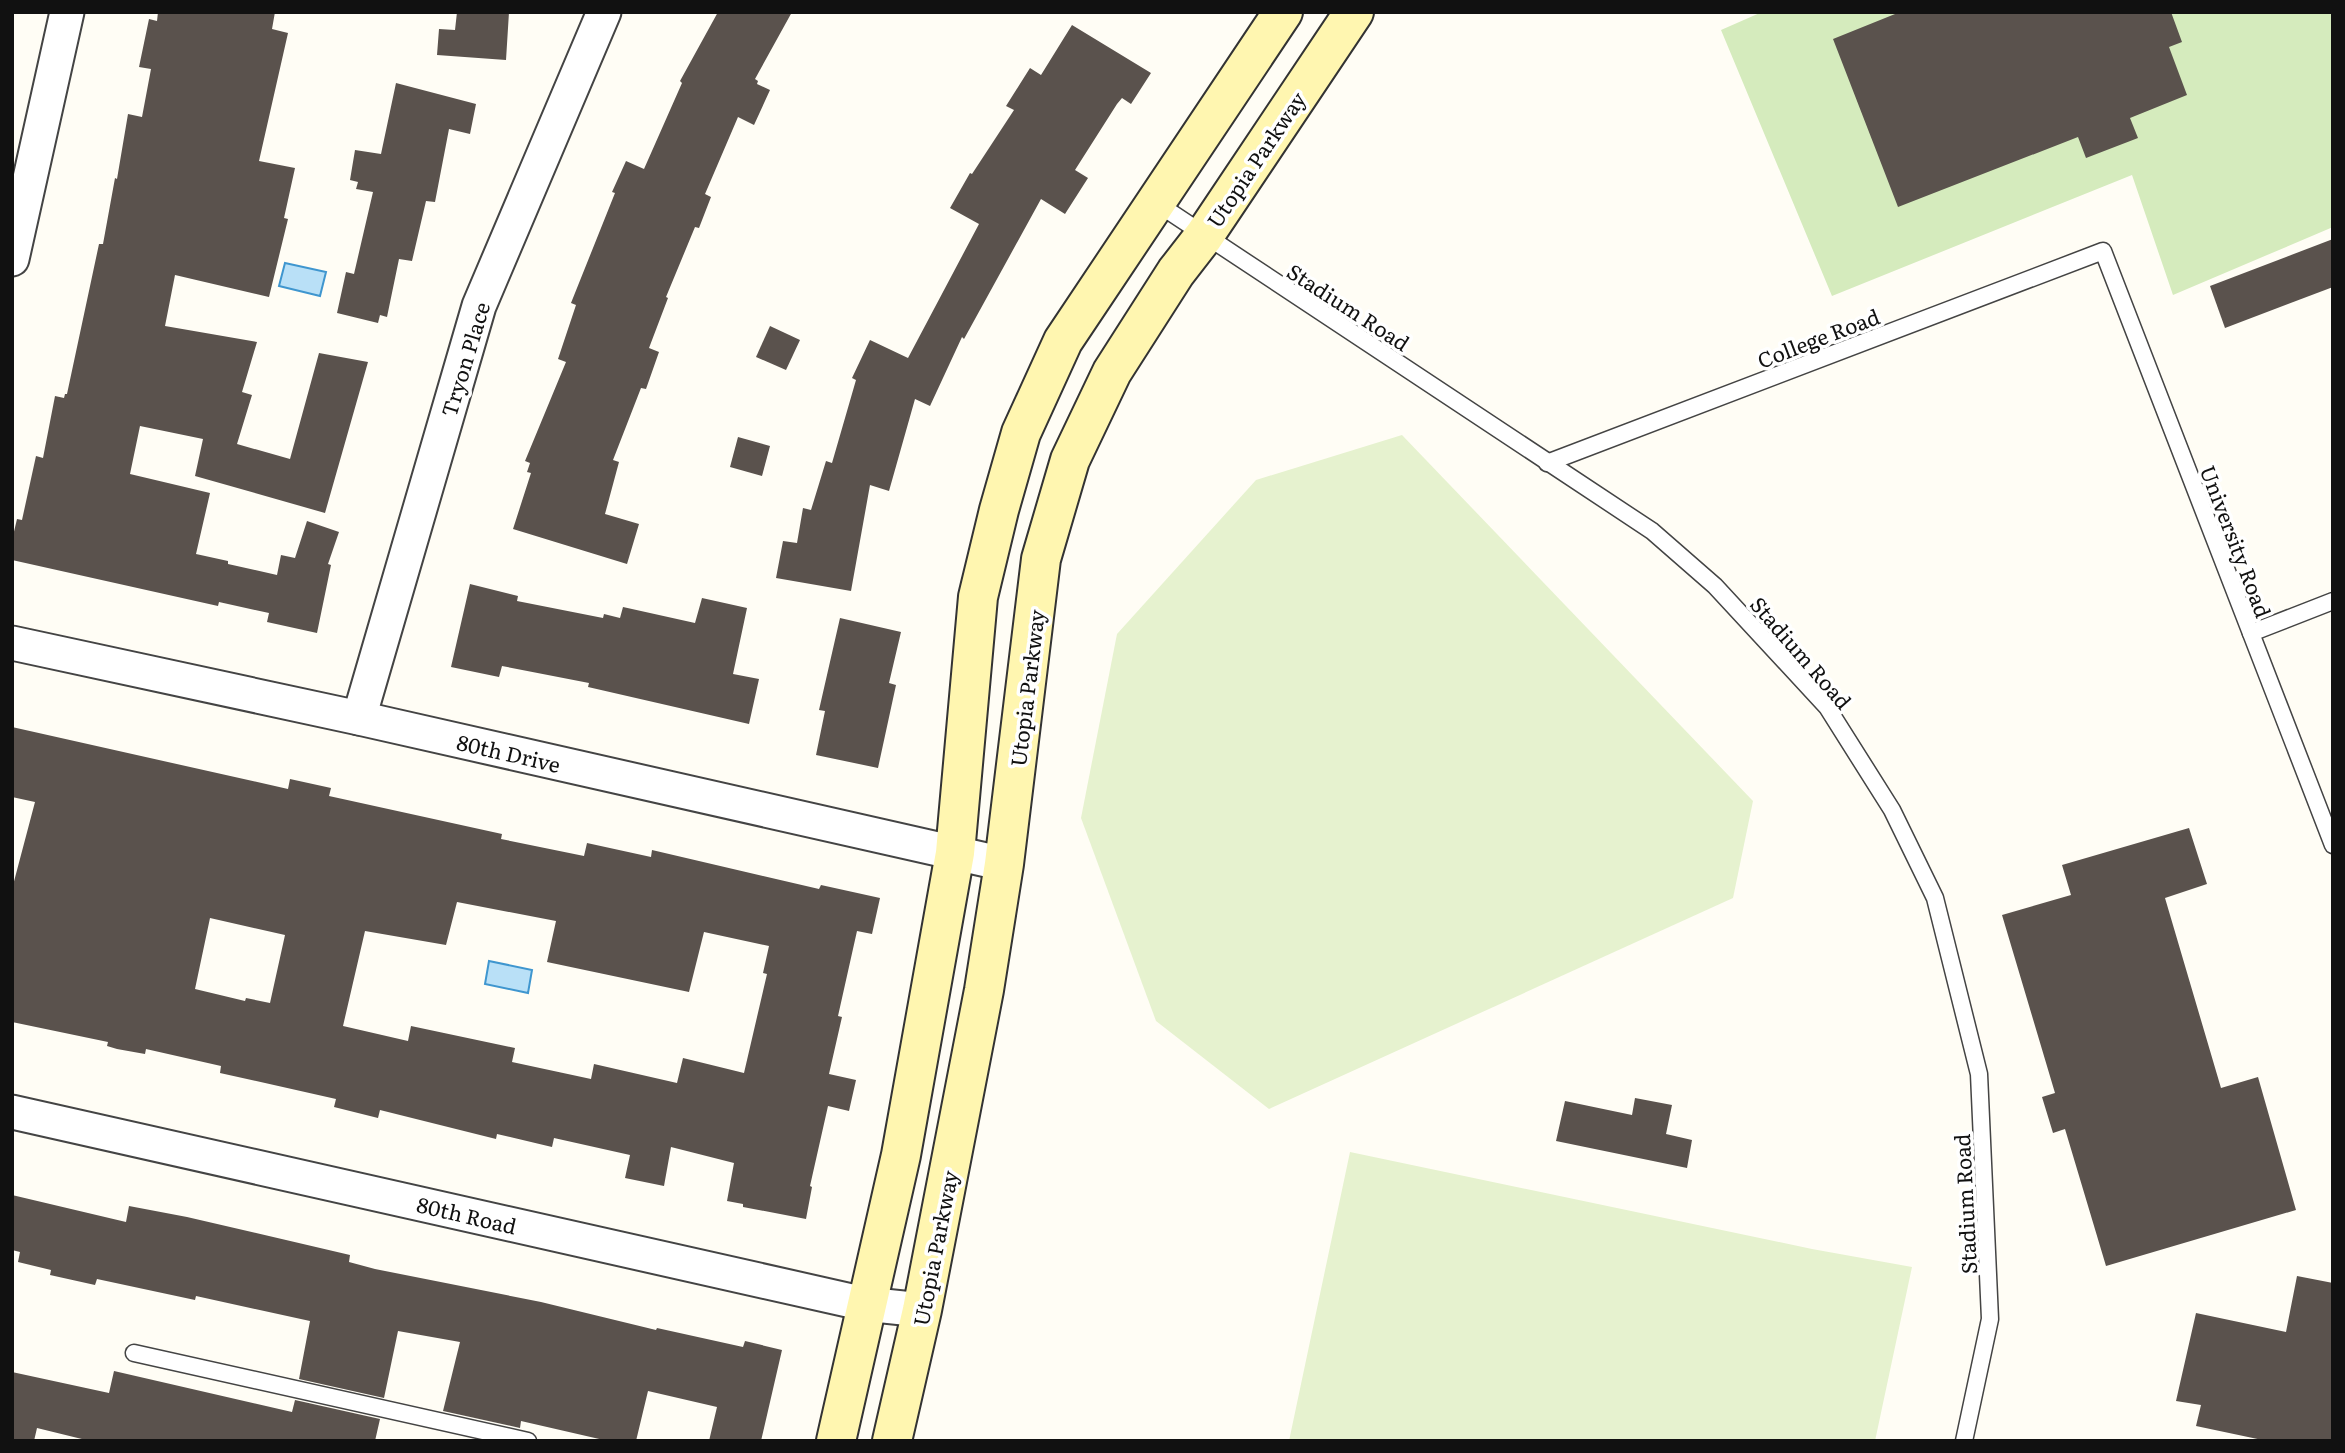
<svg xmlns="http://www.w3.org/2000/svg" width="2345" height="1453" viewBox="0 0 2345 1453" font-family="Literata,serif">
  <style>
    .green { fill: #d5ebbd }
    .pitch { fill: #e6f2cf }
    .water { fill: #b9e0f7; stroke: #3f96cf; stroke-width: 2 }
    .building { fill: #5a524d; fill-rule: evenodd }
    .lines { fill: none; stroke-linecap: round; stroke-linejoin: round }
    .service-casing { stroke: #444; stroke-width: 19 }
    .minor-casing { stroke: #444; stroke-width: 37 }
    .secondary-casing { stroke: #333; stroke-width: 42 }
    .service { stroke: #fff; stroke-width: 16 }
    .minor { stroke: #fff; stroke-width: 33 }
    .secondary { stroke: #fff6b0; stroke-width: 38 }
    .labels { text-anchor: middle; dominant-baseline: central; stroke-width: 7; stroke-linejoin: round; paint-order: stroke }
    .street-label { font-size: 21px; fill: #111; stroke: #fff }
  </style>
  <rect width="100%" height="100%" fill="#fffdf5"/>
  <path class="green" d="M 1762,12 L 2333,12 L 2333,227 L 2173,295 L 2132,175 L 1832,296 L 1721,30 Z"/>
  <g class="pitch">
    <path d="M 1402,435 L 1753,801 L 1733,898 L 1269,1109 L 1156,1021 L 1081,818 L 1117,634 L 1256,480 Z"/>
    <path d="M 1350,1152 L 1812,1249 L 1912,1267 L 1875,1441 L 1289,1441 Z"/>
  </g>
  <g class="water">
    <path d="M 285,263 L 326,272 L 320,296 L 279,286 Z"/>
    <path d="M 489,961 L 532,970 L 528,993 L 485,984 Z"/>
  </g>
  <g class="building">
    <path d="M 158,12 L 275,12 L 272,29 L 288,33 L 259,161 L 295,168 L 284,218 L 288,219 L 269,297 L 175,275 L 165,326 L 257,342 L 242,392 L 252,395 L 237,444 L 290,459 L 319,353 L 368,362 L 325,513 L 195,476 L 203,439 L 140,426 L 130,474 L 210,493 L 196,554 L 228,561 L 228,564 L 277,575 L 281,555 L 295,558 L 307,521 L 339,532 L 328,564 L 331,565 L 317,633 L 267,622 L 269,613 L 219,602 L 218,606 L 12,560 L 12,540 L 17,519 L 22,520 L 36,456 L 43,458 L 55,396 L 64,398 L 65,394 L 67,394 L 99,244 L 103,244 L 115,178 L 117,179 L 128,114 L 142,117 L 151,69 L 139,67 L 149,19 L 157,21 Z"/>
    <path d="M 457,12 L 509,12 L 506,60 L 437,55 L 439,29 L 455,30 Z"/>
    <path d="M 718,12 L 792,12 L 755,79 L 758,81 L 757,84 L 770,90 L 754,125 L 738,117 L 705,194 L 711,197 L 699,228 L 695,227 L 666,297 L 668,298 L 649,348 L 659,352 L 646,389 L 641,388 L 613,460 L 619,462 L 605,514 L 639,524 L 627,564 L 513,529 L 531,473 L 527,472 L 530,463 L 525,461 L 566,362 L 558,359 L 576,305 L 571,303 L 615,193 L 612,192 L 626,161 L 644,169 L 682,83 L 680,81 Z"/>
    <path d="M 1900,12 L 2171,12 L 2182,42 L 2169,47 L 2187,95 L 2130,118 L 2138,138 L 2086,158 L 2078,137 L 1898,207 L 1833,39 Z"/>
    <path d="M 1072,25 L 1151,73 L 1131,104 L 1122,98 L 1117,104 L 1075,170 L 1088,178 L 1065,214 L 1041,199 L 964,339 L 962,337 L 930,406 L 915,399 L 889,491 L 870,485 L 851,591 L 776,578 L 783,541 L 797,543 L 803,508 L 811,510 L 826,461 L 832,463 L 856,380 L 852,378 L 870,340 L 908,358 L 979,224 L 950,208 L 970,173 L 972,174 L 1014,110 L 1006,106 L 1030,68 L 1041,75 Z"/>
    <path d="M 396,83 L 476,104 L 470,134 L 449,129 L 435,202 L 426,201 L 412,261 L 399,259 L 387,317 L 380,315 L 378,323 L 337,313 L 346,272 L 354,274 L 373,192 L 356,189 L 358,182 L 350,180 L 355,150 L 381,154 Z"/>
    <path d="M 2333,239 L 2333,287 L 2225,328 L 2210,286 Z"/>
    <path d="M 770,326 L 800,340 L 786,370 L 756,357 Z"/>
    <path d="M 738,437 L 770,446 L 762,476 L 730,467 Z"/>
    <path d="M 470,584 L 518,596 L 517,601 L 603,618 L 604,614 L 620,618 L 623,607 L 695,623 L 702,598 L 747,608 L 733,674 L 759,679 L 749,724 L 588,687 L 589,683 L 502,666 L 499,677 L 451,667 Z"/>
    <path d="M 840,618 L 901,632 L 889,683 L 896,685 L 878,768 L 816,755 L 825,711 L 819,710 Z"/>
    <path d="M 12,727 L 288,789 L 290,779 L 331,788 L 329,796 L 502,834 L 501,839 L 584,856 L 587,843 L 651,857 L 652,850 L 819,889 L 821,885 L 880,898 L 872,934 L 857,931 L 838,1016 L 842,1017 L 829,1074 L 856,1080 L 849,1111 L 828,1106 L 810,1186 L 812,1187 L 806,1219 L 743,1207 L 743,1204 L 727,1201 L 734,1163 L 671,1147 L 664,1186 L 625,1178 L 630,1155 L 554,1138 L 552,1147 L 497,1134 L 496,1139 L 380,1110 L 378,1118 L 334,1107 L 336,1099 L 220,1073 L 221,1066 L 146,1049 L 145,1054 L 117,1049 L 107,1046 L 108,1042 L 12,1022 L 12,889 L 35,802 L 12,797 ZM 457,902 L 556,921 L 547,962 L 689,992 L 704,932 L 769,946 L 763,973 L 767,974 L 744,1073 L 683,1058 L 677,1083 L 594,1064 L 591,1079 L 512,1062 L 515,1048 L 411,1026 L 408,1041 L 343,1026 L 365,931 L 446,945 ZM 210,918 L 285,935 L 270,1003 L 246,998 L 245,1001 L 195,989 Z"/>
    <path d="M 2189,828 L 2207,884 L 2165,898 L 2221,1088 L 2258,1077 L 2296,1210 L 2106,1266 L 2065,1129 L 2053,1133 L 2042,1097 L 2055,1093 L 2002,915 L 2071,895 L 2062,865 Z"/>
    <path d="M 1635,1098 L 1672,1105 L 1666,1134 L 1692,1140 L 1687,1168 L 1556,1141 L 1565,1101 L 1632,1115 Z"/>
    <path d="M 12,1195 L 126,1222 L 129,1206 L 187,1217 L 350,1255 L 349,1262 L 375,1269 L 541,1302 L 656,1330 L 657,1328 L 743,1347 L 745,1341 L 782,1350 L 761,1441 L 709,1441 L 717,1407 L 648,1391 L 636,1441 L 608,1441 L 521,1421 L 520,1428 L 443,1411 L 460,1342 L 398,1331 L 384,1398 L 299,1379 L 310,1321 L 196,1296 L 195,1300 L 97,1279 L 95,1285 L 50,1275 L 51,1270 L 18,1262 L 20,1252 L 12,1250 Z"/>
    <path d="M 2297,1276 L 2333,1283 L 2333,1441 L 2267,1441 L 2196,1426 L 2201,1405 L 2176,1401 L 2196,1313 L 2286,1332 Z"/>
    <path d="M 114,1371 L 292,1412 L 295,1400 L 380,1419 L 375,1441 L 90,1441 L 37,1428 L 34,1441 L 12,1441 L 12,1372 L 109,1393 Z"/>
  </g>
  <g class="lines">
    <defs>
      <g id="service">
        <path d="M 1155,202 L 1652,531 L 1715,586 L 1827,707 L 1892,810 L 1935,898 L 1979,1074 L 1990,1319 L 1964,1441"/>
        <path d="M 1547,463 L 2103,251 L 2333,845"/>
        <path d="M 2251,633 L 2333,601"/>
        <path d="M 134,1353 L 528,1441"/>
      </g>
      <g id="minor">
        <path d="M 12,259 L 67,12"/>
        <path d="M 12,643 L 359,718 L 1004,864"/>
        <path d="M 359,718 L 479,306 L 604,12"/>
        <path d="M 12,1112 L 865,1304 L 922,1310"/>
      </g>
      <g id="secondary">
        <path d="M 836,1441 L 901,1155 L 955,853 L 978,597 L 999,510 L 1021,433 L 1063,341 L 1283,12"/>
        <path d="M 892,1441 L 922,1310 L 984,990 L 1004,864 L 1041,559 L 1070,460 L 1112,372 L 1176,272 L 1204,236 L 1354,12"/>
      </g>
    </defs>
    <use href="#service" class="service-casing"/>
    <use href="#minor" class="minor-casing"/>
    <use href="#secondary" class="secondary-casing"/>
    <use href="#service" class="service"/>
    <use href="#minor" class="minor"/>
    <use href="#secondary" class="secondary"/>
  </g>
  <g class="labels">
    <g class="street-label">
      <text transform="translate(1255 159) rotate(-56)">Utopia Parkway</text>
      <text transform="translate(1349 306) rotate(33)">Stadium Road</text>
      <text transform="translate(1818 337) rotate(-21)">College Road</text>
      <text transform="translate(464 359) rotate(-73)">Tryon Place</text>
      <text transform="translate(2237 541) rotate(69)">University Road</text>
      <text transform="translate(1802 652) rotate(49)">Stadium Road</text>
      <text transform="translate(1026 688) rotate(-83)">Utopia Parkway</text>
      <text transform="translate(509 752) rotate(13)">80th Drive</text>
      <text transform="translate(1964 1204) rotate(-93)">Stadium Road</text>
      <text transform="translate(467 1214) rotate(13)">80th Road</text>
      <text transform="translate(934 1248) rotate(-79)">Utopia Parkway</text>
    </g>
  </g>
  <rect width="2345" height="1453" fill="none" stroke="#111111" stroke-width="28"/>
</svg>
